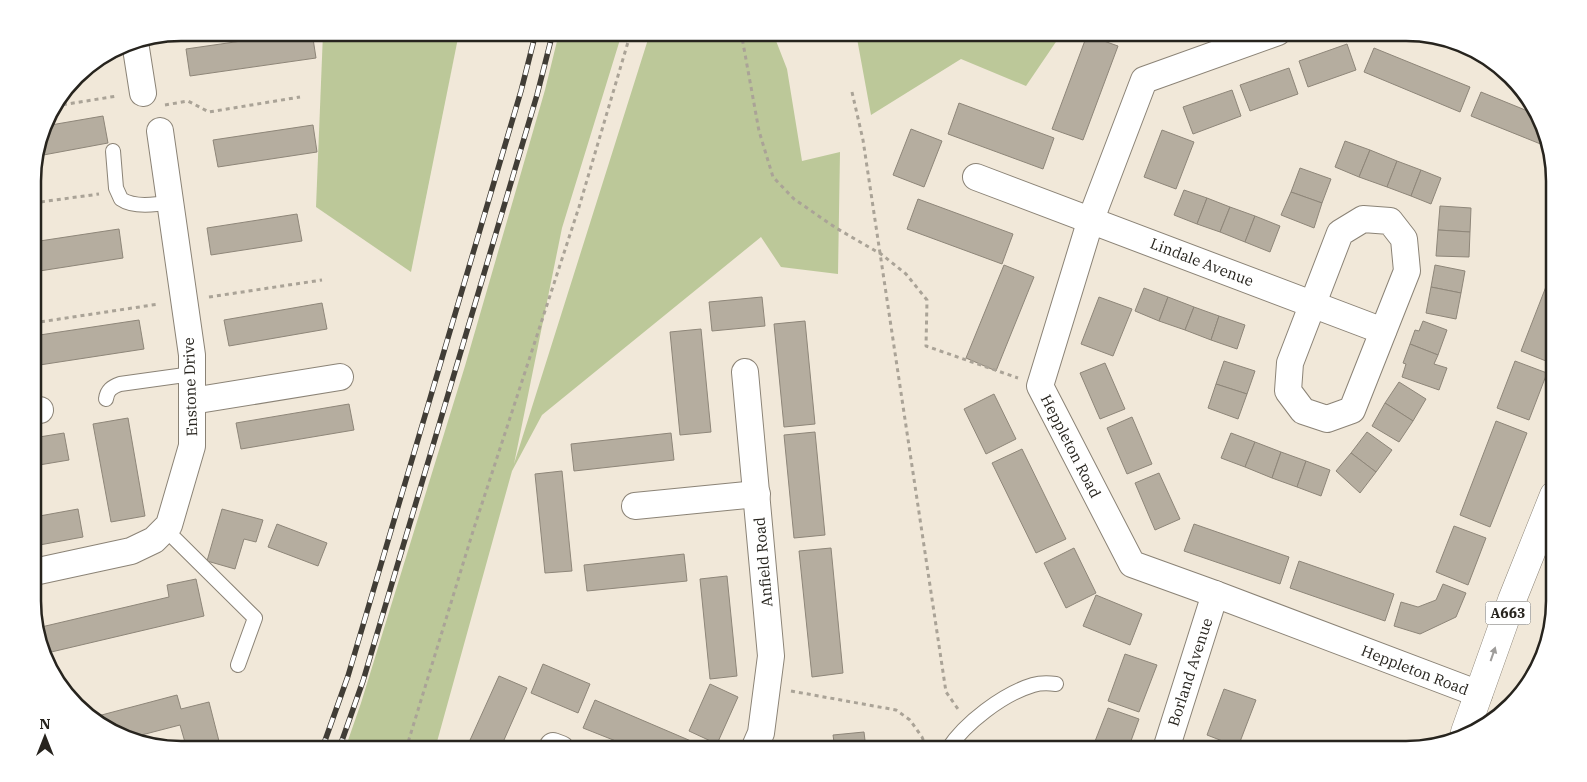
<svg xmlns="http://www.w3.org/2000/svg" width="1587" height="782" viewBox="0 0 1587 782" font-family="'IBM Plex Serif',serif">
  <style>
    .green { fill: #bcc899 }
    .building { fill: #b5ad9f; stroke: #8e8679 }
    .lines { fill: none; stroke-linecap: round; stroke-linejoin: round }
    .lane-casing { stroke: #8b8376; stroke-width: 16 }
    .street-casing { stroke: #8b8376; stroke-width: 28 }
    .highway-casing { stroke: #8b8376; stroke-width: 29 }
    .path { stroke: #aaa397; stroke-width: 3; stroke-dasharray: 4 4; stroke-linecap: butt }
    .lane { stroke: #fff; stroke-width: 14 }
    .street { stroke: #fff; stroke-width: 26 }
    .highway { stroke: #fff; stroke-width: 28 }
    .rail-casing { stroke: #413d36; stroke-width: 5.5 }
    .rail { stroke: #fff; stroke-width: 4; stroke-dasharray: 11; stroke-linecap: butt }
    .oneway { fill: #9e9c9a }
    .labels { text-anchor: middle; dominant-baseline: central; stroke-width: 4; stroke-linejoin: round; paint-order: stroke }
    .shield { fill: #fff; stroke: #686662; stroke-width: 1 }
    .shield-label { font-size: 14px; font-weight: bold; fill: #27241e }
    .street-label { font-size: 15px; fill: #27241e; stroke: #fff }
    .rim { fill: none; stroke: #27241e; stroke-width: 2.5 }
  </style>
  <rect width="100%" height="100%" fill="#f1e8d9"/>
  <g class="green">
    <path d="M 323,33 L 459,33 L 411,272 L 316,207 Z"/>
    <path d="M 559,33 L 622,33 L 562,228 L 514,464 L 650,33 L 773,33 L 787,69 L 802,161 L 840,152 L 838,274 L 781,267 L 761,237 L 542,415 L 512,471 L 435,749 L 345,749 L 361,703 L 465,366 L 545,90 Z"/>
    <path d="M 856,33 L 856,32 L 1062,33 L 1026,86 L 961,59 L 871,115 Z"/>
  </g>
  <g class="building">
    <path d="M 304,32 L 312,32 L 316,58 L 190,76 L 186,49 Z"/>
    <path d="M 1124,32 L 1139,32 L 1126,38 Z"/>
    <path d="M 1087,35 L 1118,46 L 1083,140 L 1052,129 Z"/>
    <path d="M 1347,44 L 1356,70 L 1308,87 L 1299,61 Z"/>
    <path d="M 1374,48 L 1470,87 L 1460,112 L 1364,72 Z"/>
    <path d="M 1289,68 L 1298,94 L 1250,111 L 1240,85 Z"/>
    <path d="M 1232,90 L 1241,116 L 1193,134 L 1183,107 Z"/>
    <path d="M 1481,92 L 1535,114 L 1548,147 L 1471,116 Z"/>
    <path d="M 959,103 L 1054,138 L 1043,169 L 948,134 Z"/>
    <path d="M 103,116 L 108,143 L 38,156 L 45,126 Z"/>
    <path d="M 313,125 L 317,152 L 218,167 L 213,140 Z"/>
    <path d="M 911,129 L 942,141 L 924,187 L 893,175 Z"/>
    <path d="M 1162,130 L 1194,142 L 1176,189 L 1144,177 Z"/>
    <path d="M 1345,141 L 1370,150 L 1359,177 L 1335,167 Z"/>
    <path d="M 1370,150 L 1397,161 L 1387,187 L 1359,177 Z"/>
    <path d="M 1397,161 L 1421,170 L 1411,196 L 1387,187 Z"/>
    <path d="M 1300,168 L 1331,179 L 1322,203 L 1291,192 Z"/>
    <path d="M 1421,170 L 1441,178 L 1431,204 L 1411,196 Z"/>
    <path d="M 1184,190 L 1207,198 L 1197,224 L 1174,215 Z"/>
    <path d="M 1291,192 L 1322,203 L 1314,228 L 1281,215 Z"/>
    <path d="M 1207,198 L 1230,207 L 1220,232 L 1197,224 Z"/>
    <path d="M 918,199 L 1013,234 L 1002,264 L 907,229 Z"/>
    <path d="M 1440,206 L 1471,208 L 1470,232 L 1438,230 Z"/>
    <path d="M 1230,207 L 1255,216 L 1245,242 L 1220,232 Z"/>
    <path d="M 297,214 L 302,241 L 211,255 L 207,228 Z"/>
    <path d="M 1255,216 L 1280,226 L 1270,252 L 1245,242 Z"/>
    <path d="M 119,229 L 123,258 L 33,272 L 33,242 Z"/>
    <path d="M 1438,230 L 1470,232 L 1469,257 L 1436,256 Z"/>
    <path d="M 1004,265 L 1034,277 L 996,371 L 966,358 Z"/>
    <path d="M 1435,265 L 1465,271 L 1461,293 L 1431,287 Z"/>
    <path d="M 1554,266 L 1554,356 L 1551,363 L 1521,351 Z"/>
    <path d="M 1431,287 L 1461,293 L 1456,319 L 1426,313 Z"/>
    <path d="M 1144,288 L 1168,297 L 1159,321 L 1135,311 Z"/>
    <path d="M 762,297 L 765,326 L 712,331 L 709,302 Z"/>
    <path d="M 1099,297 L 1132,309 L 1113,356 L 1081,344 Z"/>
    <path d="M 1168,297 L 1194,307 L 1185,330 L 1159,321 Z"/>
    <path d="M 322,303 L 327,329 L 229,346 L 224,320 Z"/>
    <path d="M 1194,307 L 1219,316 L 1211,340 L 1185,330 Z"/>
    <path d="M 1219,316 L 1245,325 L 1237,349 L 1211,340 Z"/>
    <path d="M 139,320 L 144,349 L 33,366 L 33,336 Z"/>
    <path d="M 805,321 L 815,424 L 784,427 L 774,324 Z"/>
    <path d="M 1423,321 L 1447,330 L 1438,355 L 1410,344 L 1415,330 L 1419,331 Z"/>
    <path d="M 701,329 L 711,432 L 680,435 L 670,332 Z"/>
    <path d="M 1410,344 L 1438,355 L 1434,364 L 1447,368 L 1439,390 L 1402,377 L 1406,364 L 1403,363 Z"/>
    <path d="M 1224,361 L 1255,371 L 1247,394 L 1216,384 Z"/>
    <path d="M 1515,361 L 1547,373 L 1529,420 L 1497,408 Z"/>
    <path d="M 1105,363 L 1125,409 L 1100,419 L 1080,373 Z"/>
    <path d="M 1399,382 L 1426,399 L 1413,421 L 1385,403 Z"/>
    <path d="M 1216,384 L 1247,394 L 1238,419 L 1208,408 Z"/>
    <path d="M 994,394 L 1016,439 L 986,454 L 964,409 Z"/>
    <path d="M 1385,403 L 1413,421 L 1399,442 L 1372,426 Z"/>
    <path d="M 349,404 L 354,430 L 241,449 L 236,423 Z"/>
    <path d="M 1132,417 L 1152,464 L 1127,474 L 1107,428 Z"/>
    <path d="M 128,418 L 145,516 L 111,522 L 93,424 Z"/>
    <path d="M 1496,421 L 1527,433 L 1490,527 L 1460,515 Z"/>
    <path d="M 815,432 L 825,535 L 794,538 L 784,435 Z"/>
    <path d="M 1367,432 L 1392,450 L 1376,472 L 1351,453 Z"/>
    <path d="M 64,433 L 69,460 L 33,466 L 33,438 Z"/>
    <path d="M 671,433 L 674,460 L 574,471 L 571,444 Z"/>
    <path d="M 1231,433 L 1255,442 L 1245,467 L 1221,458 Z"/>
    <path d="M 1255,442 L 1281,452 L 1272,478 L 1245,467 Z"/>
    <path d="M 1022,449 L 1066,539 L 1036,553 L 992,463 Z"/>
    <path d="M 1281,452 L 1306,461 L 1297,487 L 1272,478 Z"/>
    <path d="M 1351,453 L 1376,472 L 1360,493 L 1336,471 Z"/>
    <path d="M 1306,461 L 1330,470 L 1321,496 L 1297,487 Z"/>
    <path d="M 562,471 L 572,571 L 545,573 L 535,474 Z"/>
    <path d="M 1159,473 L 1180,519 L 1155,530 L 1135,483 Z"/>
    <path d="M 78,509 L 83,537 L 34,546 L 34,517 Z"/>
    <path d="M 222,509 L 263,520 L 256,542 L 244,539 L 235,569 L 207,561 Z"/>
    <path d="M 277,524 L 327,543 L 318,566 L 268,547 Z"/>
    <path d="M 1194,524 L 1289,557 L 1280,584 L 1184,551 Z"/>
    <path d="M 1454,526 L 1486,538 L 1468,585 L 1436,572 Z"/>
    <path d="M 831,548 L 843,673 L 812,677 L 799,551 Z"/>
    <path d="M 1074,548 L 1096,593 L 1066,608 L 1044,563 Z"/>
    <path d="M 684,554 L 687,581 L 587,591 L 584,565 Z"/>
    <path d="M 1299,561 L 1394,594 L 1385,621 L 1290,588 Z"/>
    <path d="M 727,576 L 737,676 L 710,679 L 700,579 Z"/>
    <path d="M 196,579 L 204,616 L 47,653 L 37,628 L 169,597 L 167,585 Z"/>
    <path d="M 1443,584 L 1466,593 L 1456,617 L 1420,634 L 1394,626 L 1401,602 L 1418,607 L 1436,600 Z"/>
    <path d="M 1096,595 L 1142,614 L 1130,645 L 1083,626 Z"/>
    <path d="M 1125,654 L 1157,665 L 1139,712 L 1108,701 Z"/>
    <path d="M 543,664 L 590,684 L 578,713 L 531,693 Z"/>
    <path d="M 499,676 L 527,688 L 500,749 L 466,749 Z"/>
    <path d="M 710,684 L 738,697 L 717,744 L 689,731 Z"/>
    <path d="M 1224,689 L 1256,700 L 1238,747 L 1207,735 Z"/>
    <path d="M 177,695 L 181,709 L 209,702 L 221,749 L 187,749 L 180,725 L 130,738 L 116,734 L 94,717 Z"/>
    <path d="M 595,700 L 691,741 L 688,749 L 636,749 L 583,728 Z"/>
    <path d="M 1108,708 L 1139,719 L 1128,749 L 1092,749 Z"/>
    <path d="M 864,732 L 866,749 L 835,749 L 833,735 Z"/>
  </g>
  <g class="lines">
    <defs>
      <g id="lane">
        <path d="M 113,151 L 116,188 L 121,199 C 134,208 155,205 170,202"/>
        <path d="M 106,399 C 107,390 112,387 120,384 L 192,374"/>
        <path d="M 165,529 L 255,618 L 238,665"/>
        <path d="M 948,749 C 965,723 1003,694 1033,685 C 1040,683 1048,683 1056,684"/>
      </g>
      <g id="street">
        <path d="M 1278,32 L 1144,80 L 1091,219 L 1040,386 L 1132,564 L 1215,594 L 1479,694"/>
        <path d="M 135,42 L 143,93"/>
        <path d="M 976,177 L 1383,331"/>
        <path d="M 1363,219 L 1390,221 L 1404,239 L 1407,271 L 1352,410 L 1327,419 L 1303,411 L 1288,391 L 1290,363 L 1340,233 Z"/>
        <path d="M 745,372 L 771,656 L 761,733 L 754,749"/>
        <path d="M 192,401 L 340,377"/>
        <path d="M 33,411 L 40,410"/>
        <path d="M 635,506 L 757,494"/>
        <path d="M 34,572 L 131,551 L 154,540 L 169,525 L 192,446 L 192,355 L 160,131"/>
        <path d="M 553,746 L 561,749"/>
        <path d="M 1166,749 L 1215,594"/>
      </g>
      <path id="highway" d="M 1465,732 L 1512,600 L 1554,495"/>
    </defs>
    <use href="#lane" class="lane-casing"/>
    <use href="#street" class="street-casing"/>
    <use href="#highway" class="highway-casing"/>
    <g class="path">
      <path d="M 741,32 L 759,131 L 773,177 L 794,199 L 836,228 L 881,254 L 906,274 L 927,300 L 926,346 L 1018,378"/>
      <path d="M 852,92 L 863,140 L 946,692 L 958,709"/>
      <path d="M 165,105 L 188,101 L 209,112 L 300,97"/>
      <path d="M 55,106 L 117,96"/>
      <path d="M 33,203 L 99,194"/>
      <path d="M 209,297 L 322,280"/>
      <path d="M 33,323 L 159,304"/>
      <path d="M 791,691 L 896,710 L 910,720 L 922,737 L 927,749"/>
      <path d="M 406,749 L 474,528 L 579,207 L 631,32"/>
    </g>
    <use href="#lane" class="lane"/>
    <use href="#street" class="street"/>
    <use href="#highway" class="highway"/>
    <defs>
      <g id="rail">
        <path d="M 322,749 L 348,676 L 521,91 L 536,32"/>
        <path d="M 339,749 L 363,681 L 537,95 L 553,32"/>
      </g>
    </defs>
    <use href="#rail" class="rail-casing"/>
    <use href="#rail" class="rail"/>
  </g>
  <defs><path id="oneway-solid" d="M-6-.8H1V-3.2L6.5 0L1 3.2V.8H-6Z" transform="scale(1.25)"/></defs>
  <use class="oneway" href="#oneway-solid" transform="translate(1493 654) rotate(-71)"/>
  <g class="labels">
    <rect class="shield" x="1485.5" y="601.5" width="45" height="23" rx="4"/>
    <g class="shield-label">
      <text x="1508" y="613">A663</text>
    </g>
    <g class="street-label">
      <text transform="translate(1202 262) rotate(21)">Lindale Avenue</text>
      <text transform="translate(190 387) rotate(-92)">Enstone Drive</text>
      <text transform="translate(1071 446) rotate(63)">Heppleton Road</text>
      <text transform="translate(763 562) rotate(-95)">Anfield Road</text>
      <text transform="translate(1415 670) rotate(21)">Heppleton Road</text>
      <text transform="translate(1190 672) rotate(-72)">Borland Avenue</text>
    </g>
  </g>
  <path d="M0 0H1587V782H0ZM181 41H1406A140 140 0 0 1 1546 181V601A140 140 0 0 1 1406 741H181A140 140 0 0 1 41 601V181A140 140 0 0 1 181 41Z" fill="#fff" fill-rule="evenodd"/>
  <path class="rim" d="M181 41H1406A140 140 0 0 1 1546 181V601A140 140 0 0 1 1406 741H181A140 140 0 0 1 41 601V181A140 140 0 0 1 181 41Z"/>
  <g transform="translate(45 737)" stroke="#ffffff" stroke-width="4" paint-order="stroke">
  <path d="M0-4L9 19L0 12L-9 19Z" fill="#27241e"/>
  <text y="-8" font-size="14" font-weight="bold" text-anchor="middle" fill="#27241e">N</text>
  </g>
</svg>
